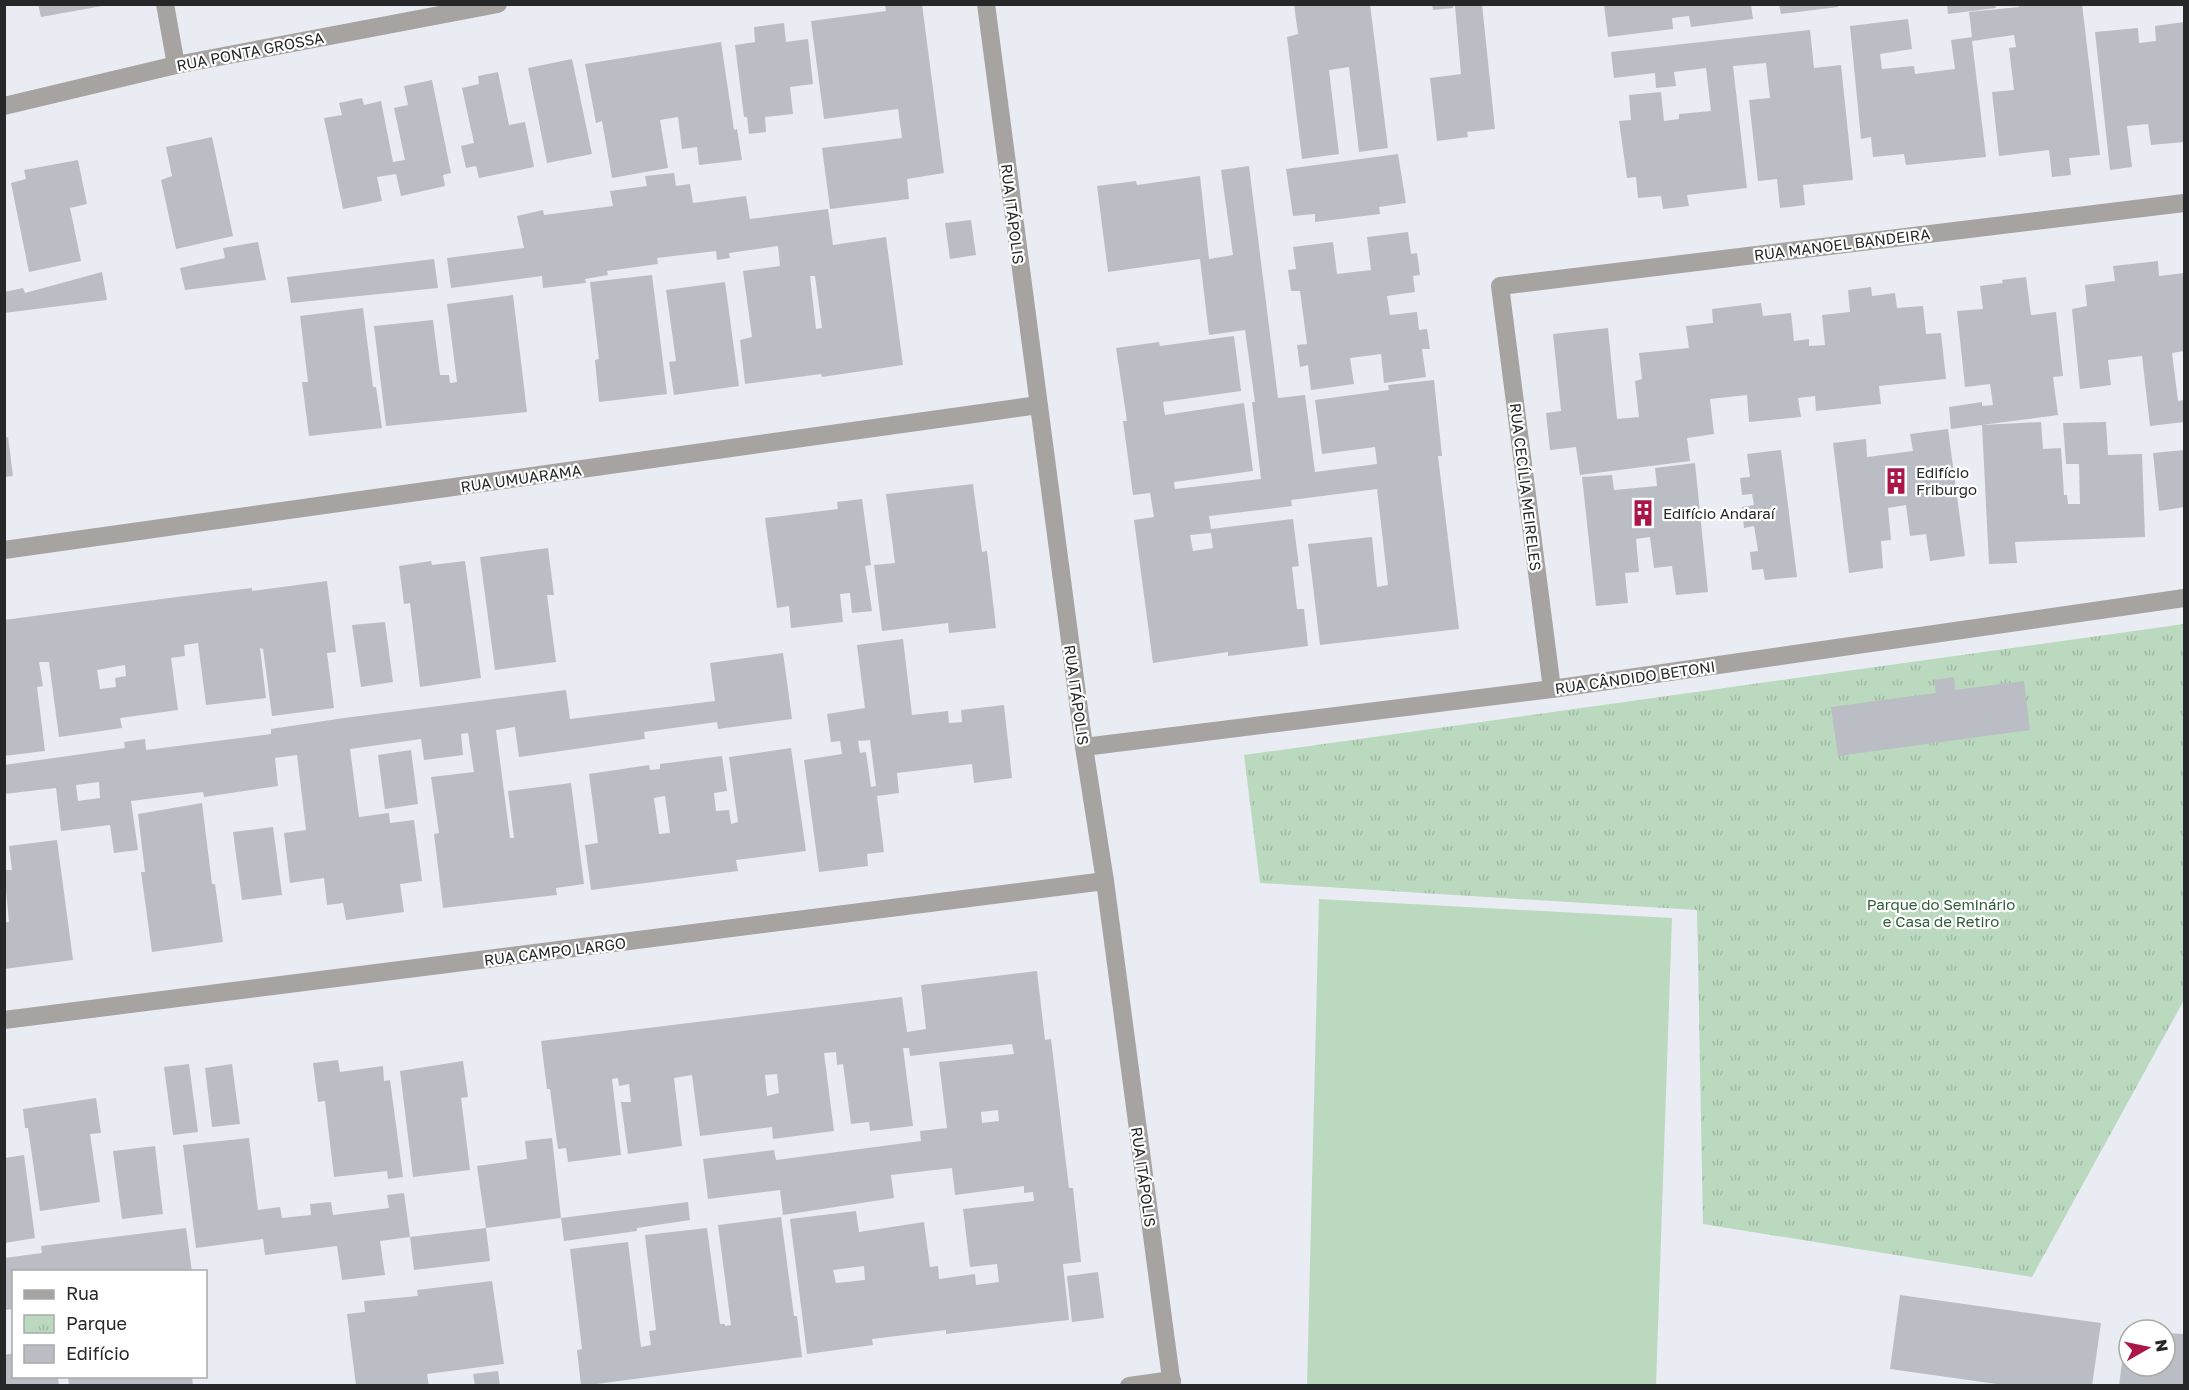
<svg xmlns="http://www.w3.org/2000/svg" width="2189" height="1390" viewBox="0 0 2189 1390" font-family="'Golos Text',sans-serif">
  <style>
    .park { fill: url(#park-tufts) }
    .pitch { fill: #bad9be }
    .building { fill: #bbbdc4; fill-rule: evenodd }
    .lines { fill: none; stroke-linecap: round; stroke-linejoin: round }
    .street { stroke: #a6a3a1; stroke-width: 18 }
    .labels { text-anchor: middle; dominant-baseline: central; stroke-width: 4.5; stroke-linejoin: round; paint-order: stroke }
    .street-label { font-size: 15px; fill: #262729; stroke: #fff }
    .poi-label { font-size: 15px; fill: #262729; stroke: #fff; text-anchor: start }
    .park-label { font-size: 15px; fill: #2d5c36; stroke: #fff }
  </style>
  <defs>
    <pattern id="park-tufts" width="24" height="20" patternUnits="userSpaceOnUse" patternTransform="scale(1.5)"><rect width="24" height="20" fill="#bad9be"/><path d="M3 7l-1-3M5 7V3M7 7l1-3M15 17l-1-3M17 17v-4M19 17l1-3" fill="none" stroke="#a0baa3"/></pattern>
  </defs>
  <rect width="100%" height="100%" fill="#eaecf3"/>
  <path class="park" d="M 2184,624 L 2184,1000 L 2032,1277 L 1703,1224 L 1697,910 L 1260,883 L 1244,755 Z"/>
  <path class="pitch" d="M 1319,899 L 1672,918 L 1656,1385 L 1307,1385 Z"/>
  <g class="building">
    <path d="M 38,4 L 102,4 L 102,6 L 41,17 Z"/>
    <path d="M 885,4 L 922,4 L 944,173 L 907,179 L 909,199 L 830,209 L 822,148 L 902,138 L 898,109 L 824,119 L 811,21 L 886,11 Z"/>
    <path d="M 1294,4 L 1370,4 L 1388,148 L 1359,152 L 1349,67 L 1329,70 L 1339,154 L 1302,159 L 1287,37 L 1298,34 Z"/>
    <path d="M 1432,4 L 1453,4 L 1453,8 L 1433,10 Z"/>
    <path d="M 1482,4 L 1495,129 L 1467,132 L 1468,137 L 1437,141 L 1430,78 L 1461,74 L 1455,6 Z"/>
    <path d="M 1779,4 L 1838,4 L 1838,7 L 1781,14 Z"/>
    <path d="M 1947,4 L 1995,4 L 1996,8 L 1948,14 Z"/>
    <path d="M 2018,4 L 2082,4 L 2100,155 L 2069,158 L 2071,175 L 2052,177 L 2049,150 L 1999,156 L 1992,92 L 2014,90 L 2009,48 L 2016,47 L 2014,35 L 1972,41 L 1986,157 L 1906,165 L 1904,154 L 1873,157 L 1871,137 L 1861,139 L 1850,26 L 1908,19 L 1912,49 L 1880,54 L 1882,69 L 1914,66 L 1915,74 L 1955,69 L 1951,40 L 1972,37 L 1969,12 L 2019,7 Z"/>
    <path d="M 1604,5 L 1751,5 L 1753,19 L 1691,27 L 1689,16 L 1672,18 L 1673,29 L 1608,37 Z"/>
    <path d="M 2184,22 L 2184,142 L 2151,145 L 2148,124 L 2127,126 L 2132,167 L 2110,170 L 2095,32 L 2138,28 L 2139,43 L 2156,41 L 2155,26 Z"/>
    <path d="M 784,23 L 786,42 L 808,39 L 813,84 L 790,87 L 793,114 L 765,117 L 766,132 L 749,134 L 747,117 L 744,117 L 735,45 L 755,42 L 754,27 Z"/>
    <path d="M 1810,30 L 1814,68 L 1841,65 L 1853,180 L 1803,185 L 1805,205 L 1780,208 L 1777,179 L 1758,181 L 1749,100 L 1770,98 L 1766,63 L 1733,66 L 1747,188 L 1687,195 L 1689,206 L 1663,209 L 1661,196 L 1638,198 L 1636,177 L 1627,178 L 1619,121 L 1631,120 L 1629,95 L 1661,92 L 1664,121 L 1679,119 L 1679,114 L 1711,111 L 1706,68 L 1674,72 L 1676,86 L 1656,88 L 1655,73 L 1614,78 L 1611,52 Z"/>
    <path d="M 721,42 L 734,130 L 737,129 L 742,160 L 699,165 L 697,147 L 682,149 L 678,117 L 660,120 L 668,168 L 612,178 L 602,121 L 596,123 L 585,64 Z"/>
    <path d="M 572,59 L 592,154 L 547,163 L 528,68 Z"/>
    <path d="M 498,72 L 509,125 L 525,122 L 534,167 L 479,178 L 476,166 L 466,168 L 461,146 L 474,143 L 462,88 L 479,84 L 478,76 Z"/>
    <path d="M 432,80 L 451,173 L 443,175 L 445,186 L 401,196 L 396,174 L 377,177 L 382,201 L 343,209 L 324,118 L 342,115 L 339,103 L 362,98 L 364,105 L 381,101 L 393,162 L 405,160 L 394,108 L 408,105 L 404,86 Z"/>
    <path d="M 212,137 L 233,236 L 176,249 L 161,180 L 172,176 L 166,147 Z"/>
    <path d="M 1398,154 L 1406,203 L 1379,207 L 1380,214 L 1315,222 L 1315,214 L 1293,216 L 1286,169 Z"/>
    <path d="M 78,160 L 87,204 L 70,208 L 81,261 L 29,272 L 11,183 L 26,179 L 24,170 Z"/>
    <path d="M 1249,166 L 1278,398 L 1305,395 L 1315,472 L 1377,464 L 1375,447 L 1322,454 L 1315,400 L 1389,390 L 1388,385 L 1434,380 L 1442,456 L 1438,456 L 1459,629 L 1320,645 L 1308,544 L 1372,537 L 1377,587 L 1388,585 L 1377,489 L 1291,500 L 1292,506 L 1209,516 L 1211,529 L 1293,519 L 1299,566 L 1292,567 L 1297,609 L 1304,609 L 1308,646 L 1228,656 L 1228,652 L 1153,663 L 1134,520 L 1154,517 L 1150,493 L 1133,495 L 1123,421 L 1127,421 L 1116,348 L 1159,342 L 1160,346 L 1234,336 L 1241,391 L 1163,402 L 1165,415 L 1244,403 L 1253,471 L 1174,482 L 1175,489 L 1261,479 L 1252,402 L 1255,402 L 1245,330 L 1209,335 L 1200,259 L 1108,272 L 1097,186 L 1136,181 L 1137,185 L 1200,176 L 1209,259 L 1233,255 L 1221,170 ZM 1211,533 L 1213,548 L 1193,551 L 1190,535 Z"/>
    <path d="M 674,173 L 676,186 L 690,184 L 693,203 L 746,196 L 750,219 L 828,209 L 833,245 L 886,237 L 903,365 L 822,377 L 821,374 L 745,384 L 740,340 L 752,337 L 743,271 L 780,266 L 778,246 L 729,253 L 730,258 L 717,260 L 716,251 L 657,258 L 658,264 L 607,271 L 608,275 L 585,279 L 586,283 L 543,288 L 542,276 L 451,288 L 447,258 L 524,248 L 517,216 L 543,210 L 544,215 L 613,206 L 610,191 L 647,186 L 645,176 ZM 810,276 L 815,276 L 822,328 L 816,329 Z"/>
    <path d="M 971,220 L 976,255 L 950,259 L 945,223 Z"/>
    <path d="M 1408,232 L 1411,254 L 1417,253 L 1420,275 L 1413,276 L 1415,292 L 1387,296 L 1390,315 L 1417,312 L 1419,330 L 1427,329 L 1430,349 L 1422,349 L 1426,377 L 1384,383 L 1381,354 L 1350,358 L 1354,384 L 1311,390 L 1308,365 L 1300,367 L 1297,345 L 1307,344 L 1300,291 L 1291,291 L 1288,270 L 1296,269 L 1293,247 L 1333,242 L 1337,274 L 1371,270 L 1367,237 Z"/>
    <path d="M 258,242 L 266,280 L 185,290 L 180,268 L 225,258 L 223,248 Z"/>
    <path d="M 434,259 L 438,288 L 291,303 L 287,277 Z"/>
    <path d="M 2158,261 L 2159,276 L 2184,273 L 2184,351 L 2172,353 L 2178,401 L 2184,400 L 2184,422 L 2150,426 L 2142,356 L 2108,360 L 2111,385 L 2080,389 L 2072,309 L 2087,306 L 2085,285 L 2115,281 L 2113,266 Z"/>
    <path d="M 102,272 L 107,300 L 4,313 L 4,292 L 23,288 L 25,293 Z"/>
    <path d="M 652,275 L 667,394 L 599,402 L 595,360 L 599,359 L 590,282 Z"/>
    <path d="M 2026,277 L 2031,315 L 2056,312 L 2063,376 L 2053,377 L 2058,415 L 1951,429 L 1949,407 L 1982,402 L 1982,406 L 1993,405 L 1990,384 L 1965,387 L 1957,311 L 1983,309 L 1980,286 L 2003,283 L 2002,280 Z"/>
    <path d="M 725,282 L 739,386 L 674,395 L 669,362 L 676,361 L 666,290 Z"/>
    <path d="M 1871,287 L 1872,296 L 1895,293 L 1897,308 L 1923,306 L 1926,334 L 1941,333 L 1946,379 L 1879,386 L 1881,404 L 1816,411 L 1815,396 L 1798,398 L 1801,417 L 1749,422 L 1747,395 L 1710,399 L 1714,434 L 1687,438 L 1690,461 L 1580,475 L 1576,447 L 1550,450 L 1546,413 L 1561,411 L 1553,334 L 1608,328 L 1617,419 L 1639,417 L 1635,381 L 1642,379 L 1639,353 L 1689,348 L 1686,326 L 1713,323 L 1712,309 L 1761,303 L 1763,316 L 1791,313 L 1794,341 L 1809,339 L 1809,346 L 1825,345 L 1822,315 L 1850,312 L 1848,290 Z"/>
    <path d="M 513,295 L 527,412 L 386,426 L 374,326 L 433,320 L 440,375 L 449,375 L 450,383 L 457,382 L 447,304 Z"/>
    <path d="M 363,308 L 373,387 L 376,387 L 382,428 L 309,436 L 302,382 L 308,382 L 300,316 Z"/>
    <path d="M 2041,422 L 2043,449 L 2061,448 L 2064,495 L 2067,495 L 2068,504 L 2080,504 L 2079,464 L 2066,464 L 2063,423 L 2106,422 L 2108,455 L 2142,454 L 2145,537 L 2015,542 L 2017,563 L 1989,564 L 1982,425 Z"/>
    <path d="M 1948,429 L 1965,556 L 1930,561 L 1926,534 L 1910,536 L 1906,505 L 1888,508 L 1891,540 L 1881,541 L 1883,568 L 1849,573 L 1833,443 L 1866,439 L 1867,457 L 1913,451 L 1910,434 Z"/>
    <path d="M 8,437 L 13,476 L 4,477 L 4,438 Z"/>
    <path d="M 1781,450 L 1797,577 L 1765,580 L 1763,569 L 1752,570 L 1750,552 L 1758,551 L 1754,526 L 1744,528 L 1742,507 L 1754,505 L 1752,494 L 1742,495 L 1740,478 L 1750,477 L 1747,454 Z"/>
    <path d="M 2184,450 L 2184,507 L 2159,511 L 2153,453 Z"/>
    <path d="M 1695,463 L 1708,592 L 1676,595 L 1672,566 L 1654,568 L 1650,537 L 1636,539 L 1639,572 L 1625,573 L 1628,603 L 1596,606 L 1582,477 L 1612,475 L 1614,490 L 1657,486 L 1655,468 Z"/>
    <path d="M 973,484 L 982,552 L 987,551 L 996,628 L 949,633 L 948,623 L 882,631 L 874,565 L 895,563 L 886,494 Z"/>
    <path d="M 862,499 L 871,565 L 865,566 L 872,611 L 852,613 L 850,593 L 840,594 L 843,622 L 791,628 L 789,606 L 777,608 L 765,518 L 838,509 L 837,502 Z"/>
    <path d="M 548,548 L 554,595 L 547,595 L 556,662 L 495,670 L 480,557 Z"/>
    <path d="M 431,561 L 432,565 L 465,561 L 481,678 L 420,687 L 410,603 L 404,604 L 399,566 Z"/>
    <path d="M 327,581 L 336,652 L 327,653 L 334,708 L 272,716 L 263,649 L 260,648 L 266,698 L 206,705 L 198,643 L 184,645 L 185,656 L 171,658 L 178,710 L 120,718 L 122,728 L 59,737 L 49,662 L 39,662 L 43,686 L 37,687 L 45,751 L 4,756 L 4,620 L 177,597 L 252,588 L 252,591 ZM 125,665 L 126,676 L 115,678 L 116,687 L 100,689 L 97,670 Z"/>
    <path d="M 385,622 L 393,682 L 361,687 L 352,625 Z"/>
    <path d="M 903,639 L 912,715 L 948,711 L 949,723 L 962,722 L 961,710 L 1004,705 L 1012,778 L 974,783 L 972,764 L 897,773 L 899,793 L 877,796 L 884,852 L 867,854 L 868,866 L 819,872 L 804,760 L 842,754 L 840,741 L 831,742 L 827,714 L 865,708 L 857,645 ZM 870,740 L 876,786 L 871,787 L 866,752 L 860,753 L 858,741 Z"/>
    <path d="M 783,653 L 792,719 L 718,729 L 717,722 L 644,732 L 645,739 L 519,757 L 515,727 L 496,730 L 510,838 L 514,838 L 508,791 L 571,783 L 584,884 L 556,888 L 557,895 L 443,908 L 434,834 L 439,833 L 431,777 L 474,772 L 468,733 L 461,734 L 463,755 L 424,760 L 421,739 L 350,749 L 359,817 L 389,813 L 390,823 L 414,820 L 422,881 L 400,884 L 404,912 L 346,920 L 343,903 L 327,905 L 324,878 L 290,883 L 284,833 L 306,830 L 297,755 L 275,758 L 278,786 L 204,797 L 203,792 L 131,801 L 138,850 L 114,853 L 110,825 L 61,831 L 56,788 L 4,794 L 4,765 L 125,748 L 124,742 L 145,739 L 146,750 L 271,734 L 271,729 L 344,718 L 566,690 L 570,719 L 715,701 L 710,663 ZM 99,782 L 100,798 L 78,801 L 76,785 Z"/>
    <path d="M 1954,677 L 1955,690 L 2024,681 L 2030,730 L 1838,756 L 1831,707 L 1936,693 L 1934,680 Z"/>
    <path d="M 791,748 L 806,851 L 736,860 L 738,871 L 591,890 L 585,845 L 598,843 L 589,774 L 649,765 L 650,770 L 660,769 L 660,764 L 722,756 L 727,791 L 714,793 L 716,811 L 729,810 L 731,824 L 738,822 L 729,757 ZM 665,796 L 670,833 L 659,834 L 654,798 Z"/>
    <path d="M 411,750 L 418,804 L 385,809 L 378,755 Z"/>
    <path d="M 202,803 L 212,884 L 215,884 L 223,942 L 152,952 L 141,872 L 145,872 L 138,814 Z"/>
    <path d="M 273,827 L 282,895 L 242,900 L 233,832 Z"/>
    <path d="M 57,840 L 73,960 L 4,969 L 4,922 L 9,922 L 4,870 L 12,870 L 9,846 Z"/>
    <path d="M 1037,971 L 1045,1040 L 1051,1039 L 1069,1188 L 1073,1188 L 1081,1262 L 1063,1264 L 1069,1320 L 946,1334 L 946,1330 L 872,1339 L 873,1345 L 807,1354 L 790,1219 L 856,1211 L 859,1232 L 924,1222 L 930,1267 L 938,1266 L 939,1279 L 975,1274 L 976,1285 L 999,1282 L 997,1264 L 970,1267 L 963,1209 L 1034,1201 L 1033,1192 L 1024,1193 L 1024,1186 L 955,1195 L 952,1168 L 891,1175 L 894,1198 L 783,1215 L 780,1190 L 708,1199 L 703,1159 L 774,1150 L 776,1160 L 921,1141 L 920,1131 L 947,1128 L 939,1062 L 1014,1054 L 1012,1044 L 910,1056 L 909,1048 L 903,1048 L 913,1126 L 870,1131 L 869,1122 L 851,1124 L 843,1064 L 837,1065 L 836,1052 L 824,1053 L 834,1131 L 773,1139 L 772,1127 L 700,1136 L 692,1075 L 674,1078 L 682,1146 L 628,1154 L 621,1102 L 631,1102 L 629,1084 L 619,1086 L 618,1078 L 612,1079 L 621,1155 L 568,1162 L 566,1148 L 558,1149 L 550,1089 L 547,1089 L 541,1041 L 902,997 L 907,1032 L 926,1029 L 921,985 ZM 777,1074 L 779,1093 L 767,1096 L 765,1075 ZM 998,1110 L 999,1121 L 982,1123 L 981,1112 ZM 864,1266 L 865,1280 L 836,1283 L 833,1270 Z"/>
    <path d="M 338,1060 L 340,1072 L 383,1066 L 384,1081 L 390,1080 L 403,1177 L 388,1179 L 387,1171 L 334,1177 L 325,1101 L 318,1102 L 313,1063 Z"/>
    <path d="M 463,1061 L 468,1097 L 461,1098 L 470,1170 L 413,1177 L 400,1071 Z"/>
    <path d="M 189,1064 L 198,1132 L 173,1135 L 164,1067 Z"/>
    <path d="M 232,1064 L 240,1124 L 212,1127 L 205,1068 Z"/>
    <path d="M 96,1098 L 101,1133 L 90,1134 L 100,1202 L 40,1211 L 28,1128 L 25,1128 L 23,1109 Z"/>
    <path d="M 249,1138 L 258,1210 L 280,1207 L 282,1218 L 311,1215 L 310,1204 L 331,1202 L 333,1215 L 389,1208 L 387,1195 L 404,1193 L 410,1237 L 486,1228 L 490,1261 L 414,1270 L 410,1237 L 380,1241 L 385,1275 L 342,1280 L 337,1246 L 265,1255 L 263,1239 L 196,1248 L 183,1145 Z"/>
    <path d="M 552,1138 L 561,1218 L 486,1228 L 477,1166 L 527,1159 L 525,1141 Z"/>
    <path d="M 155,1146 L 163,1214 L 122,1219 L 113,1151 Z"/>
    <path d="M 24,1155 L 35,1238 L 5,1243 L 5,1158 Z"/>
    <path d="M 688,1202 L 690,1220 L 637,1228 L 637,1231 L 564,1241 L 561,1218 Z"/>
    <path d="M 781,1217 L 794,1316 L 797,1316 L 802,1357 L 581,1386 L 577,1350 L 582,1349 L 570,1249 L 628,1242 L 641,1347 L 651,1345 L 649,1331 L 656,1330 L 645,1235 L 707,1228 L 720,1324 L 725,1324 L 725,1326 L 731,1325 L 718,1225 Z"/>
    <path d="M 186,1228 L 192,1272 L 14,1272 L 14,1309 L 4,1310 L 4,1258 L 42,1253 L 41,1246 Z"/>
    <path d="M 1098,1272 L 1104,1318 L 1072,1322 L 1067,1276 Z"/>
    <path d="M 492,1281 L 504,1364 L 427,1374 L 429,1386 L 356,1386 L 347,1314 L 365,1312 L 364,1301 L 418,1296 L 417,1290 Z"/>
    <path d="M 1900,1295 L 2101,1323 L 2092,1386 L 2011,1386 L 1890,1369 Z"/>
    <path d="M 2126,1330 L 2129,1330 L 2129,1366 L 2165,1366 L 2165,1333 L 2184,1334 L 2184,1386 L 2119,1386 Z"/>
    <path d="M 14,1353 L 14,1377 L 58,1377 L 59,1386 L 4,1386 L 4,1355 Z"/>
    <path d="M 498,1371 L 500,1386 L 475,1386 L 473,1374 Z"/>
    <path d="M 68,1377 L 192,1377 L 193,1386 L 69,1386 Z"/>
  </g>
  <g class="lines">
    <g class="street">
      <path d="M 165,4 L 176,65"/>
      <path d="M 986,4 L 1084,747 L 1105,881 L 1172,1386"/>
      <path d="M 4,106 L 176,65 L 498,4"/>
      <path d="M 4,550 L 1038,405"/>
      <path d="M 1552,689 L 1500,286 L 2184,203"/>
      <path d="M 1084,747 L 1552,689 L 2184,598"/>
      <path d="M 4,1020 L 1105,881"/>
      <path d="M 1129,1386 L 1172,1380"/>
    </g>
  </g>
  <defs>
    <symbol id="building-bare" viewBox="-9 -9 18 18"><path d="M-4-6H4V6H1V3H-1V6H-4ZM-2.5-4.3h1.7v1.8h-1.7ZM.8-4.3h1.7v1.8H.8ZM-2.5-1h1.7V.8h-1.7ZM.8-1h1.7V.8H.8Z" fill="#aa1647" stroke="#fff" stroke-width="2.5" paint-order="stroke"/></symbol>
  </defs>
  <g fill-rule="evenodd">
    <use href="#building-bare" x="1877" y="462" width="38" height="38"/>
    <use href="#building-bare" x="1624" y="494" width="38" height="38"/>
  </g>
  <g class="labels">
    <g class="street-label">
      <text transform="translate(250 51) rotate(-11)">RUA PONTA GROSSA</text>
      <text transform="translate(1013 214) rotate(83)">RUA ITÁPOLIS</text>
      <text transform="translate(1842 244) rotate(-7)">RUA MANOEL BANDEIRA</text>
      <text transform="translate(521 478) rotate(-8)">RUA UMUARAMA</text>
      <text transform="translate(1526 487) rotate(83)">RUA CECÍLIA MEIRELES</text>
      <text transform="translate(1635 677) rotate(-8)">RUA CÂNDIDO BETONI</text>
      <text transform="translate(1077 695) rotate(82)">RUA ITÁPOLIS</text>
      <text transform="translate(555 951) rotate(-7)">RUA CAMPO LARGO</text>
      <text transform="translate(1144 1177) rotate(82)">RUA ITÁPOLIS</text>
    </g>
    <g class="poi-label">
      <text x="1916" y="472">Edifício<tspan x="1916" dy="17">Friburgo</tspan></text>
      <text x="1663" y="513">Edifício Andaraí</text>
    </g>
    <g class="park-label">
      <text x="1941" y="904">Parque do Seminário<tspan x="1941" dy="17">e Casa de Retiro</tspan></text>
    </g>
  </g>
  <rect width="2189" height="1390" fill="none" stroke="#262729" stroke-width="12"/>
  <rect x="12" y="1270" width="195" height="108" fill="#ffffff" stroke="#a8a9a9" stroke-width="1.5"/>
  <rect x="24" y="1290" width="30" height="9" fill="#a6a3a1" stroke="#a8a9a9" stroke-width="1.5"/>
  <text x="66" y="1300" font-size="18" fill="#262729">Rua</text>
  <rect x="24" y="1315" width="30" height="18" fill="url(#park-tufts)" stroke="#a8a9a9" stroke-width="1.5"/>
  <text x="66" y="1330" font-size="18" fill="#262729">Parque</text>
  <rect x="24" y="1345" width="30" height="18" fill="#bbbdc4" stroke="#a8a9a9" stroke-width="1.5"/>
  <text x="66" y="1360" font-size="18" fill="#262729">Edifício</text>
  <g transform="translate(2147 1348) rotate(81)"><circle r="28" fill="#ffffff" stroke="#a8a9a9" stroke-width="1.5"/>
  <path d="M0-4.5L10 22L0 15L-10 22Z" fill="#aa1647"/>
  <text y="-9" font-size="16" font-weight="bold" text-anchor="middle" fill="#262729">N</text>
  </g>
</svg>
